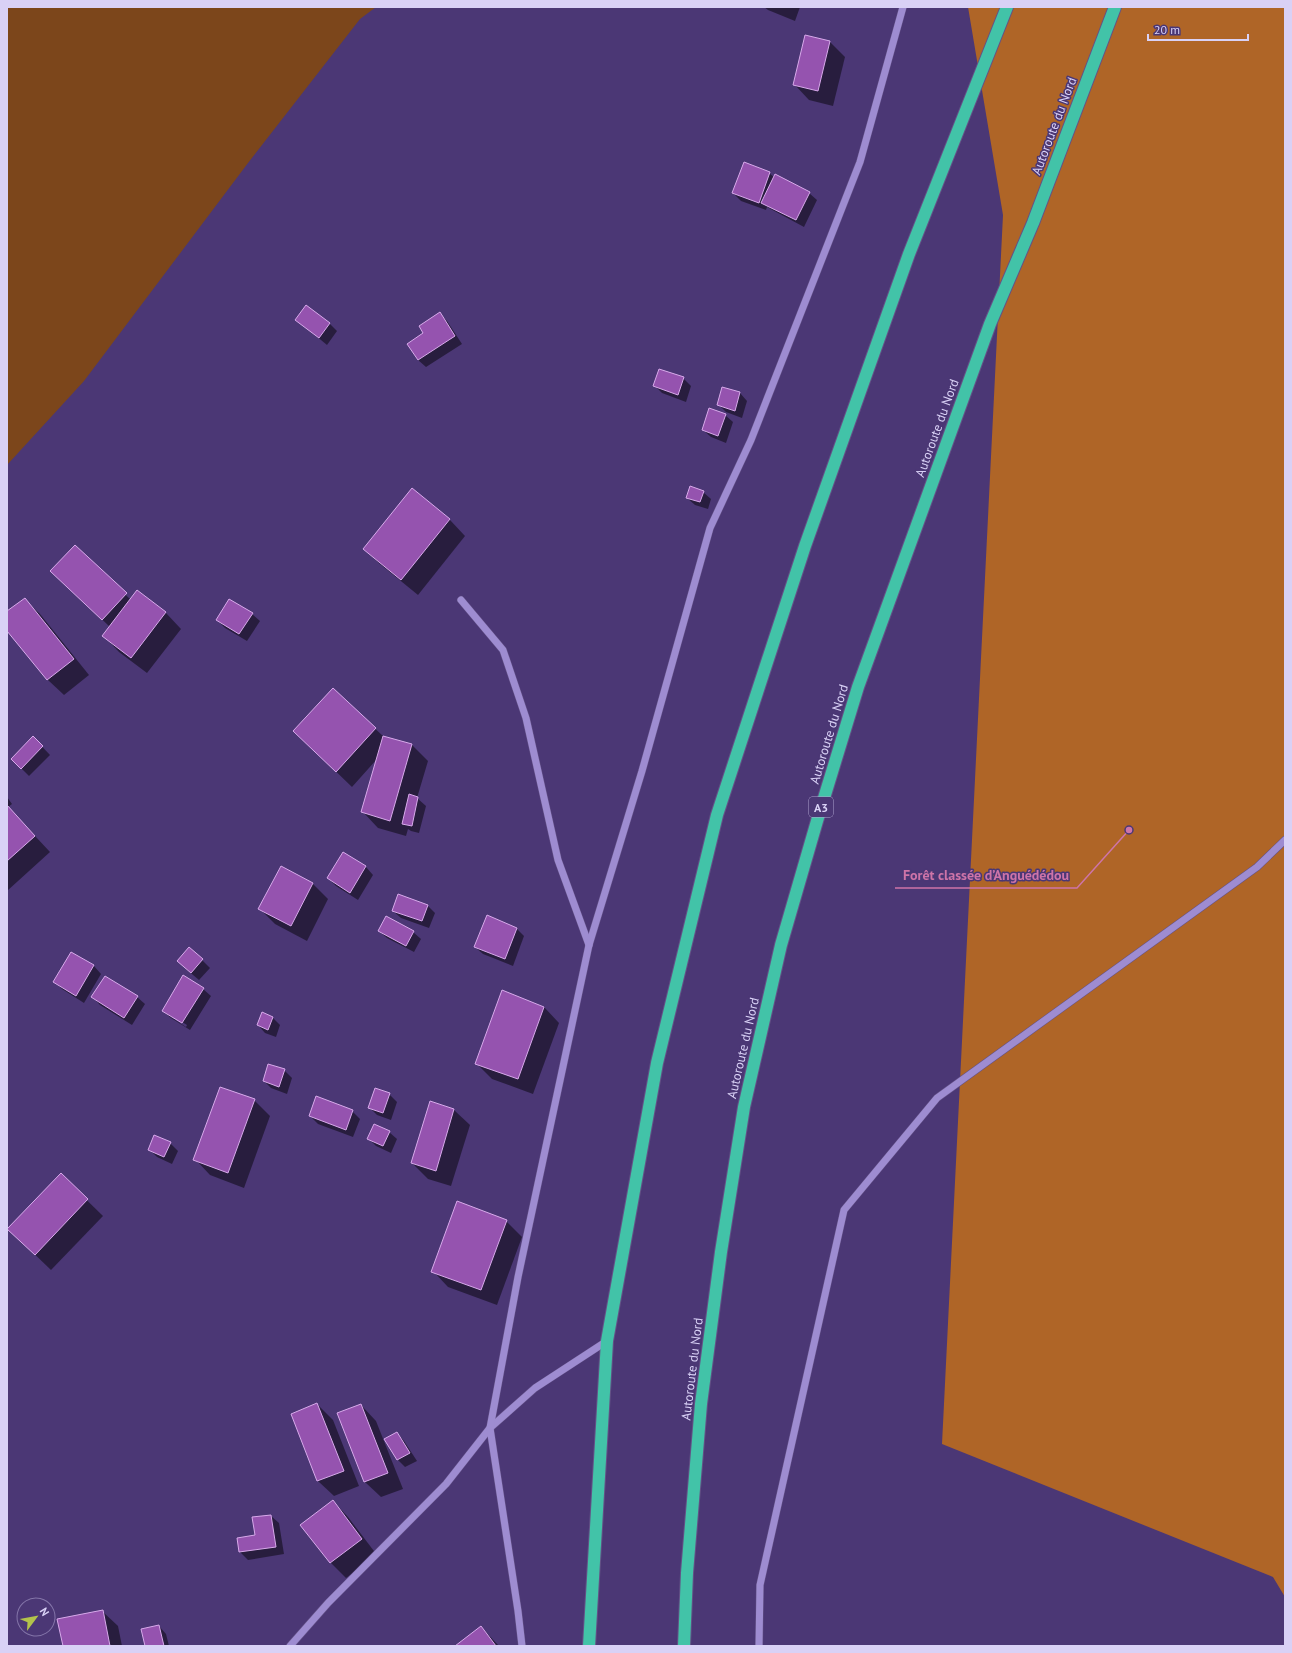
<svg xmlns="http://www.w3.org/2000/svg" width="1292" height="1653" viewBox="0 0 1292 1653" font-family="'PT Sans',sans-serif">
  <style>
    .green { fill: #7c461b }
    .forest { fill: #af6527 }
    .shadow { fill: #0007; fill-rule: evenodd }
    .building { fill: #9553af; stroke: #d8aaeb }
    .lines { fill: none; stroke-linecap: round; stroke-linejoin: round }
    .minor-casing { stroke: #645287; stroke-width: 8 }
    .highway-casing { stroke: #645287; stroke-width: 14 }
    .minor { stroke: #9e8cd1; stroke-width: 7 }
    .highway { stroke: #42c3a8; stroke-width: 12 }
    .labels { text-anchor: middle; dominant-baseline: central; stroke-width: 3; stroke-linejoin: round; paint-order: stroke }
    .shield { fill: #4b3775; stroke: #aea3cf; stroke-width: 1 }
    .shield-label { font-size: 12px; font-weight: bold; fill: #d9d1f6 }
    .street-label { font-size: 13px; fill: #d9d1f6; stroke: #4b3775 }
    .leader { fill: none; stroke: #ce74a8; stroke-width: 1.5 }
    .callout-dot { fill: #ce74a8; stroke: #4b3775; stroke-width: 1.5 }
    .callout-label { font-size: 14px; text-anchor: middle; font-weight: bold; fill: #ce74a8; stroke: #4b3775; stroke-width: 3; stroke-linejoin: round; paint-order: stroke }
  </style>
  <rect width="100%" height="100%" fill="#4b3775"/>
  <path class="green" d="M 7,7 L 376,7 L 360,19 L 248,163 L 84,381 L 7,465 Z"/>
  <path class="forest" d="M 968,7 L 1285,7 L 1285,1597 L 1273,1577 L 942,1444 L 1003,215 Z"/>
  <g class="shadow">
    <path d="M 764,7 L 800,7 L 795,21 L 768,10 Z"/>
    <path d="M 829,41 L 845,57 L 833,106 L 809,100 L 794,84 Z"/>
    <path d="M 769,173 L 775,178 L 809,193 L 817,200 L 804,227 L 767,207 L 766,210 L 741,201 L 733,193 Z"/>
    <path d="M 440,314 L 447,321 L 462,344 L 426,367 L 418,360 L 408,344 L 424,334 Z"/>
    <path d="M 297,320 L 329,323 L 337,331 L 327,345 Z"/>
    <path d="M 683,378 L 691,386 L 686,402 L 662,393 L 655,386 Z"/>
    <path d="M 740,393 L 747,401 L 742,418 L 726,412 L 718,404 Z"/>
    <path d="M 725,415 L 733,422 L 726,443 L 711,437 L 703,430 Z"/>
    <path d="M 412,489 L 450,520 L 465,536 L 418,595 L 380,564 L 364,549 Z"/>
    <path d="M 703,492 L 711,499 L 708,509 L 695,505 L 687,498 Z"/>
    <path d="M 75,546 L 131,600 L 138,591 L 166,613 L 181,629 L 147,673 L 119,652 L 104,636 L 110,627 L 67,586 Z"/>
    <path d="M 24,599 L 40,614 L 89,675 L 64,695 L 48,680 L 7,629 L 7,613 Z"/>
    <path d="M 252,614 L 260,621 L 247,641 L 225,628 L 217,620 Z"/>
    <path d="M 333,689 L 384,737 L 412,745 L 428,761 L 417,798 L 426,806 L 419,833 L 411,831 L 408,829 L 406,836 L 378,828 L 363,812 L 377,759 L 352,787 L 294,731 Z"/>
    <path d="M 33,737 L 50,755 L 29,776 L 12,759 Z"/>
    <path d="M 7,797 L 12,804 L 8,807 L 50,852 L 7,891 Z"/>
    <path d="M 343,854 L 366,867 L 373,875 L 358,900 L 336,886 L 328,878 Z"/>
    <path d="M 281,867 L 313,884 L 328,899 L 307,941 L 275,924 L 260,909 Z"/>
    <path d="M 427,905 L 435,913 L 429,928 L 401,918 L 393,911 Z"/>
    <path d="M 487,917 L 517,929 L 524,936 L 513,966 L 483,954 L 475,947 Z"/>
    <path d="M 379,931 L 413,932 L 421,939 L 414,952 L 387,938 Z"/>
    <path d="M 72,953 L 94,966 L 101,974 L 84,1003 L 62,989 L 54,981 Z"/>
    <path d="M 202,960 L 210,968 L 199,980 L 186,969 Z"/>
    <path d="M 203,989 L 211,996 L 190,1030 L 171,1018 L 163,1011 ZM 171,1015 L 187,1025 L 186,1027 L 171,1017 Z"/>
    <path d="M 93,997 L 137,997 L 145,1004 L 132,1025 L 100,1005 Z"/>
    <path d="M 544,1007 L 559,1023 L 533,1094 L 492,1079 L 476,1063 Z"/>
    <path d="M 263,1013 L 273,1018 L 280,1025 L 276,1037 L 265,1033 L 258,1025 Z"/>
    <path d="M 284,1070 L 292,1078 L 287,1094 L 271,1088 L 264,1081 Z"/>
    <path d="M 389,1094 L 397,1102 L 391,1120 L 377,1115 L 370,1108 Z"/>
    <path d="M 254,1100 L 270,1116 L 244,1188 L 210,1175 L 195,1159 Z"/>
    <path d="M 430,1103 L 454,1110 L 470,1125 L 451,1186 L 428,1179 L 412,1163 Z"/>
    <path d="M 352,1111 L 360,1119 L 353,1137 L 318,1124 L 310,1116 Z"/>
    <path d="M 389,1132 L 397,1139 L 391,1153 L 376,1146 L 369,1139 Z"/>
    <path d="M 170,1143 L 178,1151 L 172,1164 L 157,1157 L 149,1149 Z"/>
    <path d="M 61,1175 L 103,1216 L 51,1270 L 24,1244 Z"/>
    <path d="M 506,1221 L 522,1237 L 497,1305 L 448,1287 L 433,1271 Z"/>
    <path d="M 317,1404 L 333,1420 L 359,1486 L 334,1496 L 318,1481 L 292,1414 Z"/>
    <path d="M 361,1405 L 376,1421 L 403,1489 L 381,1497 L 365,1482 L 338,1414 Z"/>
    <path d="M 397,1433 L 404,1441 L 417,1461 L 405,1467 L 398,1460 L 386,1440 Z"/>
    <path d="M 333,1501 L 348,1517 L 377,1555 L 346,1578 L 331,1563 L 302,1525 Z"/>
    <path d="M 271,1516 L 279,1523 L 284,1554 L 248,1560 L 240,1552 L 238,1538 L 256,1535 Z"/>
    <path d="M 102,1611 L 118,1626 L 122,1646 L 64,1646 Z"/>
    <path d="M 159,1626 L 166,1634 L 169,1646 L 146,1646 Z"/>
    <path d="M 481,1627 L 499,1646 L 456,1646 Z"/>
  </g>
  <g class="building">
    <path d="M 805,35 L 830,41 L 818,91 L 793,85 Z"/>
    <path d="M 744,162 L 770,172 L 759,203 L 732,193 Z"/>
    <path d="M 775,174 L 810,192 L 796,220 L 761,203 Z"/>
    <path d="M 306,305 L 330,323 L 319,338 L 295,320 Z"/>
    <path d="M 440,312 L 455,336 L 418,360 L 407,344 L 423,333 L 419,326 Z"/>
    <path d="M 659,369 L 684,377 L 678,395 L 653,386 Z"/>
    <path d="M 722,387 L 740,392 L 735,411 L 717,405 Z"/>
    <path d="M 709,408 L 726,414 L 718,436 L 702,430 Z"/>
    <path d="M 690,486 L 704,491 L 700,502 L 686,498 Z"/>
    <path d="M 412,488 L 450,519 L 401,580 L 363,549 Z"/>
    <path d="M 75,545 L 127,593 L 102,620 L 50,571 Z"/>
    <path d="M 137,590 L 166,612 L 131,658 L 102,636 Z"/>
    <path d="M 25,598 L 74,659 L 47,680 L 7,631 L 7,611 Z"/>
    <path d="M 229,599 L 253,613 L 239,634 L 216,620 Z"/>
    <path d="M 333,688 L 376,728 L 336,772 L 293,731 Z"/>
    <path d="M 33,736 L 43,746 L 21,769 L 11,759 Z"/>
    <path d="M 383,736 L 412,744 L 390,821 L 361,812 Z"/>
    <path d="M 409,794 L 418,797 L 412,826 L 402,824 Z"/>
    <path d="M 7,805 L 35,836 L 7,861 Z"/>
    <path d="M 343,852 L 366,866 L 350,893 L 327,878 Z"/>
    <path d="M 281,866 L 313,883 L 291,926 L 258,909 Z"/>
    <path d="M 398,894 L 428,905 L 422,921 L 392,911 Z"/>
    <path d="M 487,915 L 517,928 L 505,959 L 474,947 Z"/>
    <path d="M 386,916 L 414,931 L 406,946 L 378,931 Z"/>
    <path d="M 189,947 L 203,959 L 191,973 L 177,961 Z"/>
    <path d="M 71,952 L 94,965 L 76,996 L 53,982 Z"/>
    <path d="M 183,975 L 204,988 L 182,1023 L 162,1011 Z"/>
    <path d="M 105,976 L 138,996 L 124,1018 L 91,997 Z"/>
    <path d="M 502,990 L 544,1007 L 518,1079 L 475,1064 Z"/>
    <path d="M 262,1012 L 273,1017 L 268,1030 L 257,1025 Z"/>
    <path d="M 268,1064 L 285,1069 L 279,1087 L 263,1081 Z"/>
    <path d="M 220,1087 L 255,1099 L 228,1173 L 193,1160 Z"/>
    <path d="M 375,1088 L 390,1093 L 383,1113 L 368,1108 Z"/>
    <path d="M 316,1096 L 353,1110 L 346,1130 L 309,1116 Z"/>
    <path d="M 430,1101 L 454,1109 L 436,1171 L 411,1163 Z"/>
    <path d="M 374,1124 L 390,1131 L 383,1146 L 367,1139 Z"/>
    <path d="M 154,1135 L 171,1142 L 164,1157 L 148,1150 Z"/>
    <path d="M 61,1173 L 88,1199 L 35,1255 L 7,1229 Z"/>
    <path d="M 457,1201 L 507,1220 L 481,1290 L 431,1272 Z"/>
    <path d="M 317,1403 L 344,1471 L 317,1481 L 291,1414 Z"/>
    <path d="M 361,1404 L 388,1473 L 364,1482 L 337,1413 Z"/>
    <path d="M 397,1432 L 410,1453 L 397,1460 L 384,1439 Z"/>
    <path d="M 333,1500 L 362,1539 L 330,1563 L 300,1525 Z"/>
    <path d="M 271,1515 L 276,1547 L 239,1552 L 237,1538 L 255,1535 L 252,1517 Z"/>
    <path d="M 103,1610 L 110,1646 L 63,1646 L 57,1619 Z"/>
    <path d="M 159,1625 L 164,1646 L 145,1646 L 141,1629 Z"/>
    <path d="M 481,1626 L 496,1646 L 455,1646 Z"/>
  </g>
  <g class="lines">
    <defs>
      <g id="minor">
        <path d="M 461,600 L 503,650 L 526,718 L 558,860 L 589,945"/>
        <path d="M 290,1646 L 328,1603 L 446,1484 L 490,1428 L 535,1388 L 607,1341"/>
        <path d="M 522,1646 L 518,1611 L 490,1428 L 518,1277 L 589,945 L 642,771 L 710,528 L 751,440 L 860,162 L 903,7"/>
        <path d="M 759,1646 L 760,1585 L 844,1210 L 937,1098 L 1257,867 L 1285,840"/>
      </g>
      <g id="highway">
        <path d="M 589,1646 L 607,1341 L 657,1063 L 717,815 L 805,546 L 909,254 L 1007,7"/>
        <path d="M 684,1646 L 687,1573 L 701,1404 L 721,1252 L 744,1107 L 781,945 L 817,821 L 858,687 L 990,324 L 1033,223 L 1115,7"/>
      </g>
    </defs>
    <use href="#minor" class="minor-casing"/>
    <use href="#highway" class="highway-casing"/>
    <use href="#minor" class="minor"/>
    <use href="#highway" class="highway"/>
  </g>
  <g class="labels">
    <rect class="shield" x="809" y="797" width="24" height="20" rx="3"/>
    <g class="shield-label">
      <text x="821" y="807">A3</text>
    </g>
    <g class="street-label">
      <text transform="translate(1054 126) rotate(-69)">Autoroute du Nord</text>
      <text transform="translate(937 428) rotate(-70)">Autoroute du Nord</text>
      <text transform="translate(829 734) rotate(-73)">Autoroute du Nord</text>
      <text transform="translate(743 1048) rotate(-77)">Autoroute du Nord</text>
      <text transform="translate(692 1369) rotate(-83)">Autoroute du Nord</text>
    </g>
  </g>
  <path class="leader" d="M1129 830L1077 888H895"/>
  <circle class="callout-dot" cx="1129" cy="830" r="4"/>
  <g class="callout-label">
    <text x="986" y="880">Forêt classée d’Anguédédou</text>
  </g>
  <rect width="1292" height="1653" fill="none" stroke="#d9d1f6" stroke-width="16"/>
  <g transform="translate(36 1617) rotate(58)"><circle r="19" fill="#4b3775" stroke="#8475a9"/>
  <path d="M0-3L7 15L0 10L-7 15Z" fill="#b3c24b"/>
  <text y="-6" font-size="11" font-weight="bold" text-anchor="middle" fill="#d9d1f6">N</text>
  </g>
  <path d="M1148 34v6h100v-6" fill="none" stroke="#d9d1f6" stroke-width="2"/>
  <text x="1154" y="34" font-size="12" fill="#d9d1f6" stroke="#4b3775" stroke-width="3" paint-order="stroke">20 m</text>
</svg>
